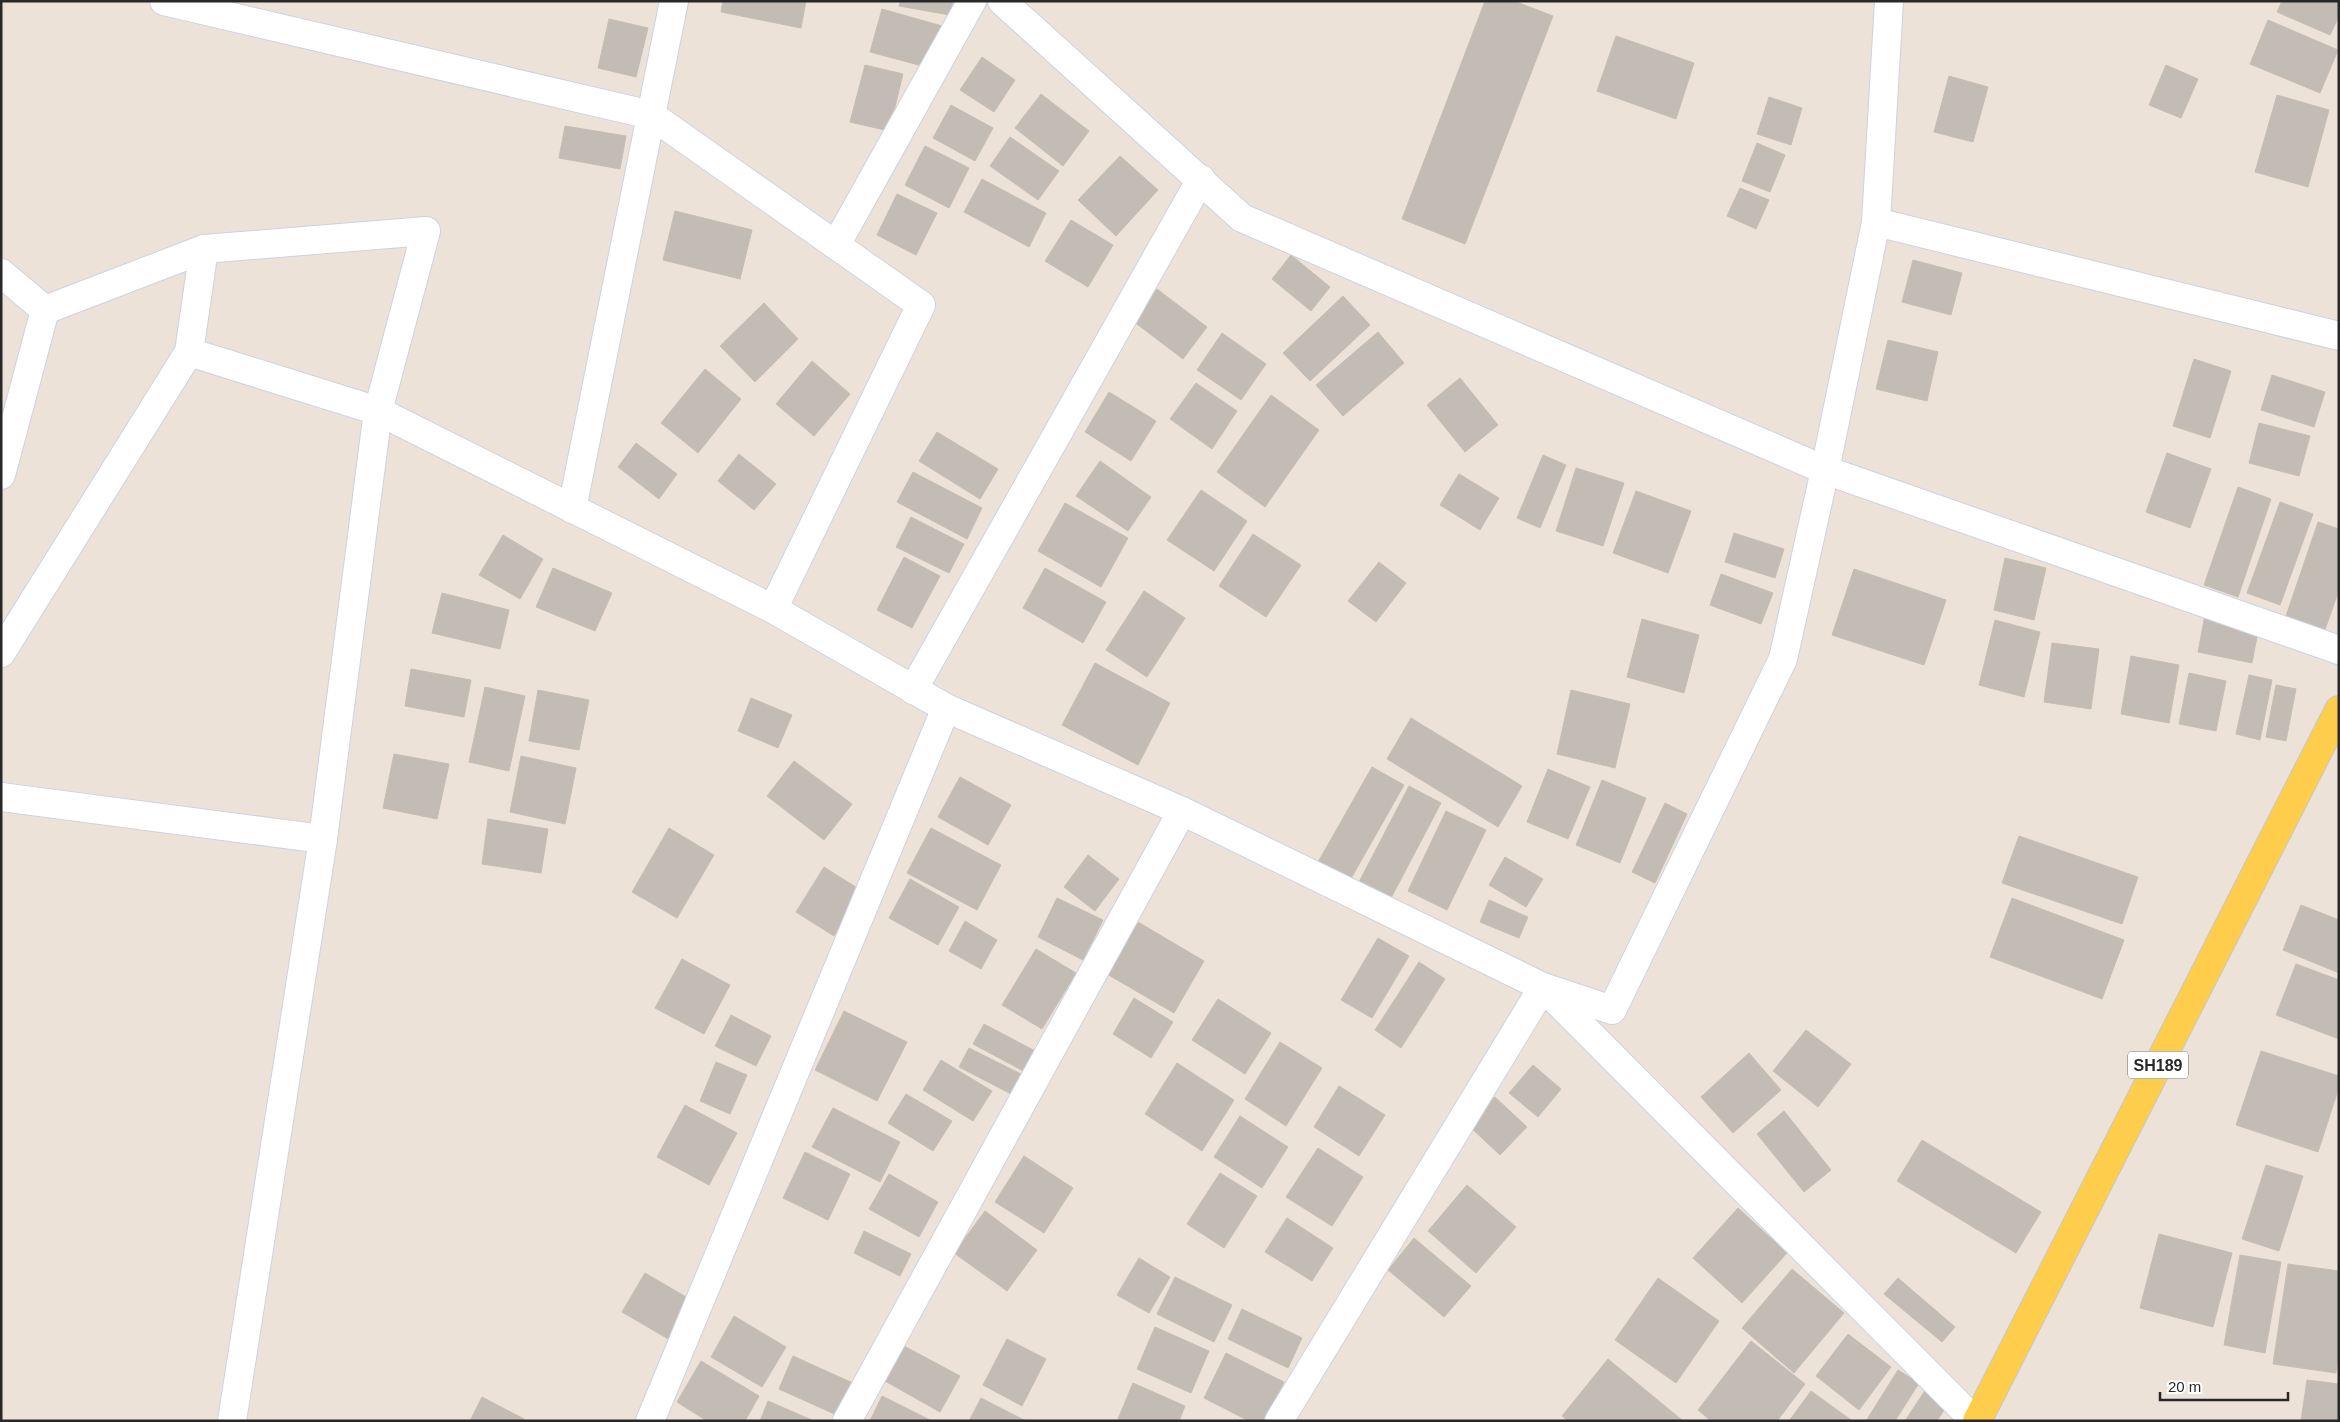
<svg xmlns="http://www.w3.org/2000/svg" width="2340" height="1422" viewBox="0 0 2340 1422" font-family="Helvetica,sans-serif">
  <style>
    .building { fill: #c3bcb4; stroke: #c7beb1 }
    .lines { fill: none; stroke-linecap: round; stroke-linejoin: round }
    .street-casing { stroke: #cdd2e3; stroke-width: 30 }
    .primary-casing { stroke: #c7c7c7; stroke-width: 30 }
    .street { stroke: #fff; stroke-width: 28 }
    .primary { stroke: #fdcd4b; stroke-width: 28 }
    .labels { text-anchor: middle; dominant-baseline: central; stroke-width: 4; stroke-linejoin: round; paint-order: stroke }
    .shield { fill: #fff; stroke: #686868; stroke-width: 1 }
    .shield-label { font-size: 16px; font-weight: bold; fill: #282828 }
  </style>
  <rect width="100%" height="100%" fill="#ece2d7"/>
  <g class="building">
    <path d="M 723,1 L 806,1 L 801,28 L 721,12 Z"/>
    <path d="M 900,1 L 953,1 L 950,15 L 899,6 Z"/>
    <path d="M 1485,1 L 1514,1 L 1553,16 L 1465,244 L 1402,219 Z"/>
    <path d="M 2282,1 L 2339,1 L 2339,16 L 2330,35 L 2277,12 Z"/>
    <path d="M 882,9 L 942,26 L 930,68 L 870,52 Z"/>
    <path d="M 609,19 L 648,28 L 636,77 L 598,68 Z"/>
    <path d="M 2268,20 L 2338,50 L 2320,93 L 2250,64 Z"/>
    <path d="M 1616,36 L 1694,63 L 1676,119 L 1597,91 Z"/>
    <path d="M 982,57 L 1015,80 L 994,112 L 960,90 Z"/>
    <path d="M 865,65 L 903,74 L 889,131 L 850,122 Z"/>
    <path d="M 2166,65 L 2198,79 L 2181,118 L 2149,105 Z"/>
    <path d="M 1949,76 L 1988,87 L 1973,142 L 1934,132 Z"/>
    <path d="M 1041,94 L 1089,131 L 1063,166 L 1015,128 Z"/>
    <path d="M 2277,95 L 2329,110 L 2308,187 L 2255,172 Z"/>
    <path d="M 1769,97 L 1802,108 L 1791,145 L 1757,134 Z"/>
    <path d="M 951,105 L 993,128 L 975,161 L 933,138 Z"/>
    <path d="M 565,126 L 626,136 L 620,169 L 559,158 Z"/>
    <path d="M 1010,137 L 1059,171 L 1038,200 L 990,166 Z"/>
    <path d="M 1757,143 L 1785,155 L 1770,192 L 1742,181 Z"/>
    <path d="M 925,146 L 969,168 L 949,208 L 905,185 Z"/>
    <path d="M 1120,156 L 1158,190 L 1116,236 L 1078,200 Z"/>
    <path d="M 982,179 L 1046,213 L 1029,247 L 964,212 Z"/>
    <path d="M 1740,188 L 1769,200 L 1756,229 L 1727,216 Z"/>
    <path d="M 897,194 L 937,213 L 916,255 L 877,235 Z"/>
    <path d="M 675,211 L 752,230 L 740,279 L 663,260 Z"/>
    <path d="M 1071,220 L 1113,245 L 1088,287 L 1045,261 Z"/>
    <path d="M 1291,255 L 1330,287 L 1311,311 L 1272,279 Z"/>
    <path d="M 1913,260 L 1962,273 L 1951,315 L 1902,302 Z"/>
    <path d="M 1157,289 L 1207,327 L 1183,359 L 1133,321 Z"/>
    <path d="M 1343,296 L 1370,325 L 1310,381 L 1283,353 Z"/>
    <path d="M 764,303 L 798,339 L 755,382 L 720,346 Z"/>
    <path d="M 1378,332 L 1404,363 L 1343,416 L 1316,385 Z"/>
    <path d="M 1222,333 L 1266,364 L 1241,400 L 1197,370 Z"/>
    <path d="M 1888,340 L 1938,352 L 1927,401 L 1876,389 Z"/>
    <path d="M 2194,359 L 2231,371 L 2210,438 L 2173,426 Z"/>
    <path d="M 812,361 L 850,394 L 814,436 L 776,404 Z"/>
    <path d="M 705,369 L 741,399 L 698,453 L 661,423 Z"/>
    <path d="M 2272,375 L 2325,392 L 2314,427 L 2261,410 Z"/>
    <path d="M 1460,378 L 1498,425 L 1465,452 L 1427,405 Z"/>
    <path d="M 1196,383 L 1237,411 L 1212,449 L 1170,419 Z"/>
    <path d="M 1109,392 L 1156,421 L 1131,461 L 1085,432 Z"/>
    <path d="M 1271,395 L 1319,430 L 1265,507 L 1217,472 Z"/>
    <path d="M 2259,423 L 2310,436 L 2299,476 L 2249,463 Z"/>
    <path d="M 937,432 L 998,469 L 980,499 L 919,461 Z"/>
    <path d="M 636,443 L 677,474 L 659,499 L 618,467 Z"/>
    <path d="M 2167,453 L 2211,469 L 2190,528 L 2146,512 Z"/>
    <path d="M 739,454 L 776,484 L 754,510 L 718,481 Z"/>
    <path d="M 1543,455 L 1566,465 L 1540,528 L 1517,518 Z"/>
    <path d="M 1100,461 L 1151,497 L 1128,531 L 1076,496 Z"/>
    <path d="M 1576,468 L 1624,483 L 1603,546 L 1556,531 Z"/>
    <path d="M 913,472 L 982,508 L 967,539 L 897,502 Z"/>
    <path d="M 1459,474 L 1499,498 L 1480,530 L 1440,505 Z"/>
    <path d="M 2238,487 L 2271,499 L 2238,597 L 2204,585 Z"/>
    <path d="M 1201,490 L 1247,521 L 1214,571 L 1167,540 Z"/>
    <path d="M 1636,491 L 1691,511 L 1668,573 L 1613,553 Z"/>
    <path d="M 2280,502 L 2313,514 L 2280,605 L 2247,593 Z"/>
    <path d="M 1065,503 L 1128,538 L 1101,587 L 1038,551 Z"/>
    <path d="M 911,517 L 964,544 L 949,573 L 896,547 Z"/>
    <path d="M 2318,522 L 2339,529 L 2339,590 L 2323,635 L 2284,622 Z"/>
    <path d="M 1734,533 L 1784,549 L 1775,578 L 1725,562 Z"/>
    <path d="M 1253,534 L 1301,565 L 1266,617 L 1219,586 Z"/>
    <path d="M 503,535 L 543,559 L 520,599 L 479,575 Z"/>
    <path d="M 904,557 L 940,576 L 912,628 L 877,610 Z"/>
    <path d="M 2005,558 L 2046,568 L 2034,620 L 1994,610 Z"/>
    <path d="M 1379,562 L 1406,583 L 1376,622 L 1348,601 Z"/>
    <path d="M 553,568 L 612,593 L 595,631 L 536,607 Z"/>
    <path d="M 1045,568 L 1106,602 L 1083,643 L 1023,608 Z"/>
    <path d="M 1854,569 L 1946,600 L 1924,665 L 1832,635 Z"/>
    <path d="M 1721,574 L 1773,593 L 1761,624 L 1710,605 Z"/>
    <path d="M 1144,591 L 1185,618 L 1147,677 L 1106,650 Z"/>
    <path d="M 442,593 L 509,610 L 500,649 L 432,633 Z"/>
    <path d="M 2205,615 L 2259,626 L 2252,663 L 2198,652 Z"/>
    <path d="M 1642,619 L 1699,635 L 1684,693 L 1627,677 Z"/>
    <path d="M 1995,620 L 2040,632 L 2024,697 L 1979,685 Z"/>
    <path d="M 2052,643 L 2099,649 L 2091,709 L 2044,702 Z"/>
    <path d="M 2131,656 L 2179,665 L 2169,723 L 2121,714 Z"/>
    <path d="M 1095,663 L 1170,703 L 1138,765 L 1062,725 Z"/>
    <path d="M 411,669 L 471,680 L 464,717 L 405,706 Z"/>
    <path d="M 2189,673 L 2226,681 L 2216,731 L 2179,724 Z"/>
    <path d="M 2249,675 L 2272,680 L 2260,740 L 2236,734 Z"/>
    <path d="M 2276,685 L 2296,689 L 2286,741 L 2266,737 Z"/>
    <path d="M 485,687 L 525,696 L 509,771 L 469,762 Z"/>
    <path d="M 538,690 L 589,700 L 579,750 L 529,741 Z"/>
    <path d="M 1571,690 L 1630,704 L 1615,768 L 1557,754 Z"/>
    <path d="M 751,698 L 792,715 L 778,748 L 738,731 Z"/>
    <path d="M 1411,718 L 1522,786 L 1498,827 L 1387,759 Z"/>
    <path d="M 394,754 L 449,764 L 437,819 L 383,808 Z"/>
    <path d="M 521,756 L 576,768 L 565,824 L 510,812 Z"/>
    <path d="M 794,761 L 852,804 L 824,840 L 767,796 Z"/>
    <path d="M 1372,767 L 1404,785 L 1349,882 L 1317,864 Z"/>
    <path d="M 1548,769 L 1590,787 L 1568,839 L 1527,822 Z"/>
    <path d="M 960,777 L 1011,805 L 988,845 L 938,817 Z"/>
    <path d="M 1602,780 L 1646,798 L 1620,863 L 1576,845 Z"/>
    <path d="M 1409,786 L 1441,803 L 1390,900 L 1358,884 Z"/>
    <path d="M 1665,803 L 1687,814 L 1655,883 L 1632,872 Z"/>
    <path d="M 1446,811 L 1486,830 L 1447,910 L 1408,891 Z"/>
    <path d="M 488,819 L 548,829 L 541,873 L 482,864 Z"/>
    <path d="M 669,828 L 714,855 L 677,918 L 632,892 Z"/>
    <path d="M 931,828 L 1001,865 L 977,910 L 907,873 Z"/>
    <path d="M 2019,836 L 2138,877 L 2122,924 L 2002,883 Z"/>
    <path d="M 1088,855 L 1119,879 L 1095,911 L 1064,887 Z"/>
    <path d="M 1505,857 L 1543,879 L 1526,907 L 1489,885 Z"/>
    <path d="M 824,867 L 862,891 L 834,936 L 796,912 Z"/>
    <path d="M 910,879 L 959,907 L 938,945 L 889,918 Z"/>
    <path d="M 1057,898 L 1103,920 L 1083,960 L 1038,937 Z"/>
    <path d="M 2012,898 L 2124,940 L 2102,999 L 1990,957 Z"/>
    <path d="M 1489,900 L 1528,917 L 1519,938 L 1480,922 Z"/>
    <path d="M 2301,905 L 2339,920 L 2339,973 L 2283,950 Z"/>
    <path d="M 965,921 L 997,940 L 981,969 L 949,951 Z"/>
    <path d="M 1138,922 L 1204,961 L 1174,1013 L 1107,974 Z"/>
    <path d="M 1378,938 L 1409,956 L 1372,1018 L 1341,1000 Z"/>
    <path d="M 1036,949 L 1076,973 L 1042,1029 L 1002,1005 Z"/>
    <path d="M 682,959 L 730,985 L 704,1034 L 655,1008 Z"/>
    <path d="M 1419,962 L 1445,979 L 1401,1048 L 1375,1030 Z"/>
    <path d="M 2296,964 L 2339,980 L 2339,1039 L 2276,1015 Z"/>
    <path d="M 1134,998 L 1173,1022 L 1151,1058 L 1113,1034 Z"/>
    <path d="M 1218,999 L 1271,1033 L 1245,1074 L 1192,1040 Z"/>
    <path d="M 844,1011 L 907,1042 L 877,1101 L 815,1070 Z"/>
    <path d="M 731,1015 L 771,1036 L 756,1066 L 715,1046 Z"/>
    <path d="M 984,1024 L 1039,1053 L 1029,1074 L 973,1044 Z"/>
    <path d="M 1806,1030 L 1851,1064 L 1818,1107 L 1773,1071 Z"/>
    <path d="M 1280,1042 L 1322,1068 L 1286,1126 L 1245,1099 Z"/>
    <path d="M 969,1048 L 1023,1075 L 1013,1095 L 959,1067 Z"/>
    <path d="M 2261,1051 L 2339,1076 L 2339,1087 L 2318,1152 L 2236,1125 Z"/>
    <path d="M 1749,1053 L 1781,1090 L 1733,1133 L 1701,1097 Z"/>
    <path d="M 941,1060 L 992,1091 L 973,1121 L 923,1090 Z"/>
    <path d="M 716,1062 L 747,1075 L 730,1114 L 700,1101 Z"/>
    <path d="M 1177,1063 L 1234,1100 L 1202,1151 L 1145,1114 Z"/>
    <path d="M 1533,1065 L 1561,1089 L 1538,1117 L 1509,1093 Z"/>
    <path d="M 1339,1086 L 1385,1115 L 1359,1156 L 1314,1127 Z"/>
    <path d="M 906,1094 L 952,1121 L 933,1151 L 888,1123 Z"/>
    <path d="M 1495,1097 L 1527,1127 L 1500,1155 L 1468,1125 Z"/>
    <path d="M 685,1105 L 737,1133 L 709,1185 L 657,1157 Z"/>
    <path d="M 833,1108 L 900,1142 L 880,1182 L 812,1147 Z"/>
    <path d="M 1784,1111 L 1831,1170 L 1804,1192 L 1757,1134 Z"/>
    <path d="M 1240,1116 L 1288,1147 L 1262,1188 L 1214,1157 Z"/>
    <path d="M 1922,1140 L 2041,1212 L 2016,1253 L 1897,1181 Z"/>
    <path d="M 1318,1148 L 1363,1177 L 1332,1226 L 1286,1197 Z"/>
    <path d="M 805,1152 L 850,1174 L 828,1220 L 783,1198 Z"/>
    <path d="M 1024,1156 L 1073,1188 L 1044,1233 L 995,1202 Z"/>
    <path d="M 2266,1165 L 2303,1176 L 2279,1251 L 2242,1239 Z"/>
    <path d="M 1220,1173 L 1257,1196 L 1224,1248 L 1187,1224 Z"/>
    <path d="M 889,1174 L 938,1202 L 919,1237 L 869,1209 Z"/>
    <path d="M 1467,1185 L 1516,1227 L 1476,1273 L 1428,1231 Z"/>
    <path d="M 1738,1208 L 1787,1253 L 1742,1303 L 1693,1258 Z"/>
    <path d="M 985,1211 L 1037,1250 L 1007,1291 L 954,1253 Z"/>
    <path d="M 1287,1218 L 1333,1248 L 1312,1281 L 1265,1252 Z"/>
    <path d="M 864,1231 L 911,1254 L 900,1276 L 854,1253 Z"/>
    <path d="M 2159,1234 L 2232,1253 L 2213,1327 L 2140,1308 Z"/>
    <path d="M 1414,1238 L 1471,1286 L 1444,1317 L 1388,1270 Z"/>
    <path d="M 2240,1255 L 2281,1262 L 2265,1353 L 2224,1345 Z"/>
    <path d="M 1139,1258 L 1170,1277 L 1149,1313 L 1117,1295 Z"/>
    <path d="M 2288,1264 L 2339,1271 L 2339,1351 L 2336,1373 L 2273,1364 Z"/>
    <path d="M 1792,1269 L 1844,1313 L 1794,1373 L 1742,1328 Z"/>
    <path d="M 645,1273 L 693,1301 L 670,1340 L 622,1312 Z"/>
    <path d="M 1175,1277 L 1232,1305 L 1214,1342 L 1157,1314 Z"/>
    <path d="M 1658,1278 L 1719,1321 L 1676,1383 L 1615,1340 Z"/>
    <path d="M 1898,1278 L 1955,1327 L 1942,1342 L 1884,1294 Z"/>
    <path d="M 1242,1309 L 1302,1338 L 1288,1368 L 1228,1339 Z"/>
    <path d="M 734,1316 L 786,1347 L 762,1387 L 711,1357 Z"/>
    <path d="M 1155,1327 L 1209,1351 L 1191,1393 L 1137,1369 Z"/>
    <path d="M 1848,1334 L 1891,1367 L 1859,1410 L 1816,1376 Z"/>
    <path d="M 1007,1339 L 1046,1359 L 1022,1406 L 983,1385 Z"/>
    <path d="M 1751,1341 L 1805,1384 L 1777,1421 L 1711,1421 L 1698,1410 Z"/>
    <path d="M 904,1346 L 960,1376 L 940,1412 L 885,1381 Z"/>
    <path d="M 1226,1353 L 1284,1382 L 1265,1421 L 1249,1421 L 1204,1398 Z"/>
    <path d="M 793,1356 L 855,1384 L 841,1417 L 779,1389 Z"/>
    <path d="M 1608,1359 L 1683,1421 L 1568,1421 L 1562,1416 Z"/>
    <path d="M 701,1361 L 759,1396 L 745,1421 L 707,1421 L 677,1402 Z"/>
    <path d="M 1898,1370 L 1919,1383 L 1895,1421 L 1866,1421 Z"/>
    <path d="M 2307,1380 L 2339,1384 L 2339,1421 L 2301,1421 Z"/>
    <path d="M 1133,1383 L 1185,1406 L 1179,1421 L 1122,1421 L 1118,1419 Z"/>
    <path d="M 1926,1389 L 1948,1404 L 1937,1421 L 1905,1421 Z"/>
    <path d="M 1811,1391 L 1851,1420 L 1851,1421 L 1789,1421 Z"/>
    <path d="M 882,1396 L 932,1421 L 870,1421 Z"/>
    <path d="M 482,1397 L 524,1419 L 523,1421 L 470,1421 Z"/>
    <path d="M 981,1398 L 1026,1421 L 969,1421 Z"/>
    <path d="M 768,1401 L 814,1421 L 760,1421 Z"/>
  </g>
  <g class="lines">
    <defs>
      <g id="street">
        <path d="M 164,1 L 651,115 L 921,305 L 773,609"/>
        <path d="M 1002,1 L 1242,218 L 1825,470 L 2339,650"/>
        <path d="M 1876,222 L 2339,336"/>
        <path d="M 836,245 L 972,1"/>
        <path d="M 1,273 L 45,310 L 1,475"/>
        <path d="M 45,310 L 204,249 L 426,231 L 378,411 L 323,839 L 232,1421"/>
        <path d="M 189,352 L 378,411 L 773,609 L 946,708 L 1182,811 L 1543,987 L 1975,1421"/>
        <path d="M 572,509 L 674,1"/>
        <path d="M 1,653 L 189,352 L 204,249"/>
        <path d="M 913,690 L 1201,179"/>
        <path d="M 1,797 L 323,839"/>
        <path d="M 650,1421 L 946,708"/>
        <path d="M 847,1421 L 1182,811"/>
        <path d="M 1279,1421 L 1543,987 L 1612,1010 L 1783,659 L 1825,470 L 1876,222 L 1889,1"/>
      </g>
      <path id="primary" d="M 1977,1421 L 2339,710"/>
    </defs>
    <use href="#street" class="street-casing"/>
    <use href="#primary" class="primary-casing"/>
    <use href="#street" class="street"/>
    <use href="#primary" class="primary"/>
  </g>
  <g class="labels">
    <rect class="shield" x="2128" y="1051.5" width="60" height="27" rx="4"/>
    <g class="shield-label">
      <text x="2158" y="1065">SH189</text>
    </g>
  </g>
  <rect width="2340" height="1422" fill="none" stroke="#282828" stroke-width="5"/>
  <path d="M2160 1392v8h128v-8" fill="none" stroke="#282828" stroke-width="2.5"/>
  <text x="2168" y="1392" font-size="15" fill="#282828" stroke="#ffffff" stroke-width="4" paint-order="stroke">20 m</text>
</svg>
